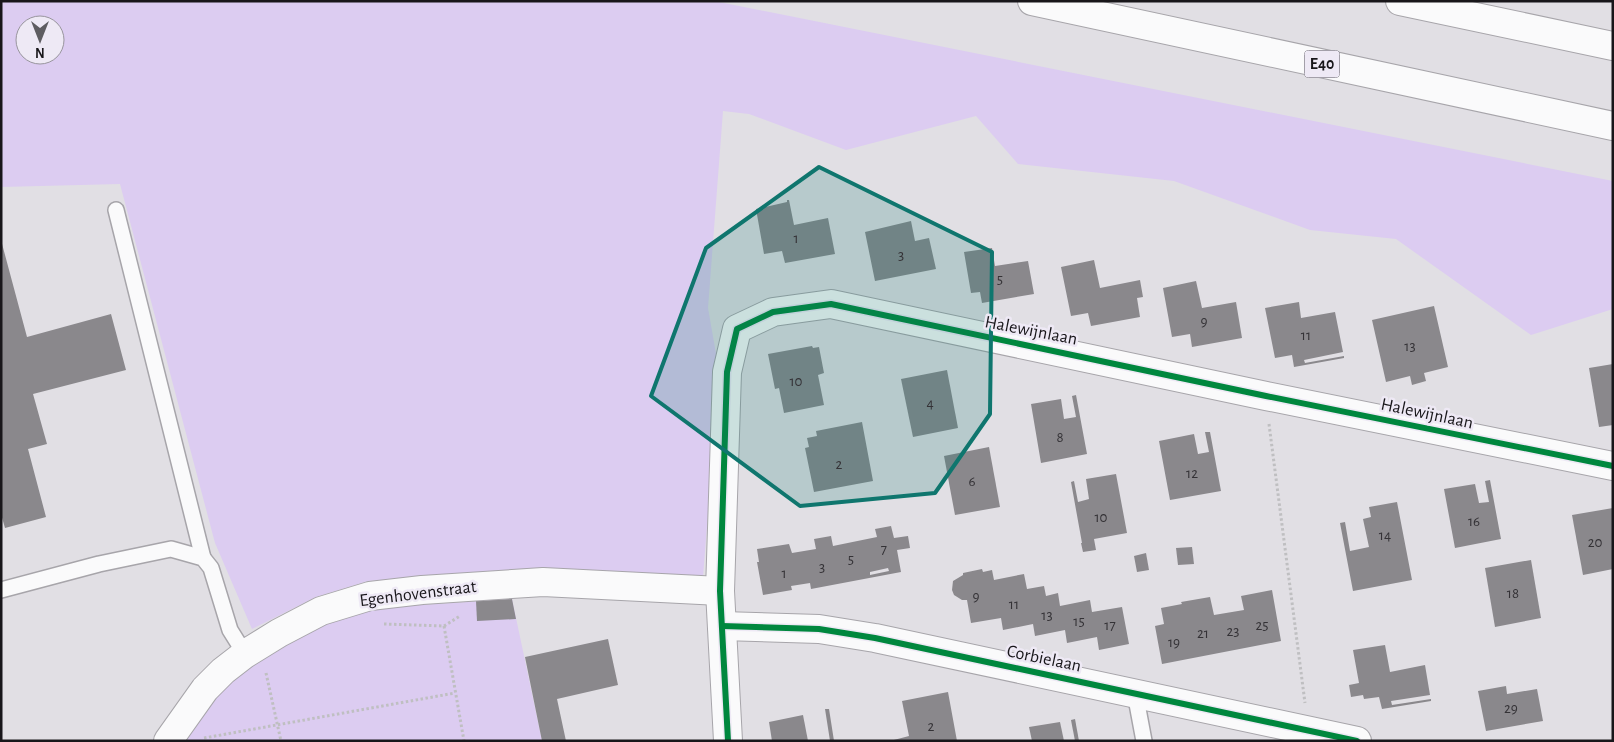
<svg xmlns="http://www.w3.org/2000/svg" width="1614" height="742" viewBox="0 0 1614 742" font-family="'Alegreya Sans',sans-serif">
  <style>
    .green { fill: #dcccf1; fill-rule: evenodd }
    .building { fill: #8a888c; fill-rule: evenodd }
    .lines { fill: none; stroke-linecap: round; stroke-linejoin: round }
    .lane-casing { stroke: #a7a5aa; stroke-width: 18 }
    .street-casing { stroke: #a7a5aa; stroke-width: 30 }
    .highway-casing { stroke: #a7a5aa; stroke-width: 30 }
    .path { stroke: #bfbfc1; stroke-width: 3; stroke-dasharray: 2.5 2.5; stroke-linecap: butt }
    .lane { stroke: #fafafb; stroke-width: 15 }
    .street { stroke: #fafafb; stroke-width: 28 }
    .highway { stroke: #fafafb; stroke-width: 28 }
    .cycleway-casing { stroke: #eee9f5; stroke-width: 9 }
    .cycleway { stroke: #00873e; stroke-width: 6 }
    .marked { fill: #0f766e; fill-opacity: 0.2; stroke: #0f766e; stroke-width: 4; stroke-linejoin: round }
    .labels { text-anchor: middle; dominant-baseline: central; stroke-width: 5; stroke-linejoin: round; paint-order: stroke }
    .number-label { font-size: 15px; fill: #343236 }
    .shield { fill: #eee9f5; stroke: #58555c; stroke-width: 1 }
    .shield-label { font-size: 16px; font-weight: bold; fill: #18161a }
    .street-label { font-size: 18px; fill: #18161a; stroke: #eee9f5 }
  </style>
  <rect width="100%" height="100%" fill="#e1dfe4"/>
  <g class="green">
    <path d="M 1,1 L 714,1 L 1613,181 L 1613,309 L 1531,335 L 1396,239 L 1310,230 L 1174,181 L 1018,164 L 976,116 L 846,150 L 749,114 L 723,111 L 708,308 L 719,371 L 703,577 L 543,569 L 368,581 L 316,597 L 252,629 L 215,543 L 120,184 L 1,187 ZM 25,25 L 55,25 L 55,55 L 25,55 Z"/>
    <path d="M 512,599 L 542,741 L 180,741 L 212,696 L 251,663 L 326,623 L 373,608 Z"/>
  </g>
  <g class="building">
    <path d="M 787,200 L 789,200 L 794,225 L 828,218 L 835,254 L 785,263 L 782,251 L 764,254 L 756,209 L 787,202 Z"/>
    <path d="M 911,221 L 915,241 L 929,238 L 936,269 L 875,281 L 865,232 Z"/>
    <path d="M 1,240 L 27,337 L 111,314 L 126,370 L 33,394 L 47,444 L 28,449 L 46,517 L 5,528 L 1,514 Z"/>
    <path d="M 992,248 L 995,266 L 1028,261 L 1034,294 L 982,303 L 980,292 L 971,293 L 964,252 Z"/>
    <path d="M 1094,260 L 1100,288 L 1140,280 L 1143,297 L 1137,298 L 1140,317 L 1091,326 L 1088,313 L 1071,316 L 1061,267 Z"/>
    <path d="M 1196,281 L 1202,308 L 1236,302 L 1242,338 L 1192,347 L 1190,334 L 1172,337 L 1163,288 Z"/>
    <path d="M 1299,302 L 1301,318 L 1335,312 L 1343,352 L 1304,360 L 1305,363 L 1344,356 L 1344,358 L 1294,367 L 1292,355 L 1275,358 L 1265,308 Z"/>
    <path d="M 1434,306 L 1448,367 L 1424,373 L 1426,381 L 1412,385 L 1410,376 L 1386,382 L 1372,320 Z"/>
    <path d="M 812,346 L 813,348 L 819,347 L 824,373 L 818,375 L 824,405 L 784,413 L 779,388 L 775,389 L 768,354 Z"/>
    <path d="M 1613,364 L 1613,425 L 1599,427 L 1589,368 Z"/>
    <path d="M 947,370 L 958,428 L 913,437 L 901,379 Z"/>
    <path d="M 1076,395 L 1087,454 L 1041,463 L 1031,404 L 1061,399 L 1064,419 L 1076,417 L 1072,396 Z"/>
    <path d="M 862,422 L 873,481 L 814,492 L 805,448 L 809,447 L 807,438 L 817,436 L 816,431 Z"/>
    <path d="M 1205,432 L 1210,432 L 1221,491 L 1170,500 L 1159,441 L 1194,434 L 1198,454 L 1209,452 Z"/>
    <path d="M 989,447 L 1000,507 L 955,515 L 944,456 Z"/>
    <path d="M 1116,474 L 1127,533 L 1094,539 L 1096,550 L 1083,552 L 1081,543 L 1082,543 L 1071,482 L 1074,481 L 1078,502 L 1089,499 L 1086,479 Z"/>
    <path d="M 1490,480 L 1501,539 L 1455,548 L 1444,489 L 1475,484 L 1479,503 L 1489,502 L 1485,481 Z"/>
    <path d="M 1397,502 L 1412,580 L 1353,591 L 1340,523 L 1345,522 L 1350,551 L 1369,547 L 1363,519 L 1371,517 L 1369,507 Z"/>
    <path d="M 1613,508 L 1613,569 L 1583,575 L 1572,515 Z"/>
    <path d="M 891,526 L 894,538 L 908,536 L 910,548 L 897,550 L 901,572 L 811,589 L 810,583 L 791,586 L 792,590 L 763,595 L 757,562 L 759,562 L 757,549 L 789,544 L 792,553 L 816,549 L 814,539 L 831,536 L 833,546 L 877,537 L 875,529 ZM 888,568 L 889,571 L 870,575 L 870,572 Z"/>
    <path d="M 1192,547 L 1194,564 L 1178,565 L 1176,548 Z"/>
    <path d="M 1146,553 L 1149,570 L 1137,572 L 1134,556 Z"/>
    <path d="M 1531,560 L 1541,618 L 1495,627 L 1485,568 Z"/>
    <path d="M 982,569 L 983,572 L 992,570 L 994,580 L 1024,574 L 1027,589 L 1044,586 L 1046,596 L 1058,593 L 1060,606 L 1090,600 L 1092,612 L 1122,607 L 1129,644 L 1099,650 L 1097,637 L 1067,643 L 1065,630 L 1035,636 L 1033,624 L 1003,630 L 1001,618 L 971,623 L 967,600 L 962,600 L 954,595 L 952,590 L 953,581 L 963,575 L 963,573 Z"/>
    <path d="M 1272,590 L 1281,641 L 1162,664 L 1155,626 L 1164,624 L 1161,608 L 1182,604 L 1181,602 L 1210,597 L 1214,615 L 1244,610 L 1241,596 Z"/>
    <path d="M 512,599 L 516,619 L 477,621 L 476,601 Z"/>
    <path d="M 608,639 L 618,685 L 557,699 L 566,741 L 542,741 L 525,657 Z"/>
    <path d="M 1385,645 L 1390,672 L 1425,665 L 1430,695 L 1391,701 L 1392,705 L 1431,699 L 1431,701 L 1382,709 L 1379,697 L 1364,699 L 1363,695 L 1351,697 L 1349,685 L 1359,683 L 1353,650 Z"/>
    <path d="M 1506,686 L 1507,694 L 1537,689 L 1543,721 L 1486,731 L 1478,691 Z"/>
    <path d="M 948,692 L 957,741 L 890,741 L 909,736 L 902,701 Z"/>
    <path d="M 825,709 L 829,709 L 834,741 L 830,741 Z"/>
    <path d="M 803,715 L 808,741 L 772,741 L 769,722 Z"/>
    <path d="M 1075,719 L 1079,741 L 1075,741 L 1071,720 Z"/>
    <path d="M 1060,722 L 1064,741 L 1032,741 L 1029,727 Z"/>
  </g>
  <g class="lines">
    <defs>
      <g id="lane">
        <path d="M 116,210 L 203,558"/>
        <path d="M 1,590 L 99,564 L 171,549 L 203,558 L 211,568 L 230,630 L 245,654"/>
        <path d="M 1135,693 L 1144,741"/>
      </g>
      <g id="street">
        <path d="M 722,626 L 819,629 L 875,638 L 1357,741"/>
        <path d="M 168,741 L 205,689 L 223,671 L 245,654 L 279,633 L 321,611 L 370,596 L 422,590 L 543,582 L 720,591"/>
        <path d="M 728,741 L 720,591 L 727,372 L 737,329 L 773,312 L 831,304 L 1266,396 L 1613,466"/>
      </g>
      <g id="highway">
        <path d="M 1032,1 L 1613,126"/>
        <path d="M 1400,1 L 1613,46"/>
      </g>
    </defs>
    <use href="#lane" class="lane-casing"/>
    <use href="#street" class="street-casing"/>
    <use href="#highway" class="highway-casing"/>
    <g class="path">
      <path d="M 1269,424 L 1305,703"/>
      <path d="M 384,624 L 444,626 L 460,616"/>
      <path d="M 444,626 L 464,741"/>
      <path d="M 266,673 L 281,741"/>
      <path d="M 204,738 L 455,693"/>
    </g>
    <use href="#lane" class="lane"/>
    <use href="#street" class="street"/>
    <use href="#highway" class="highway"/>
    <defs>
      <g id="cycleway">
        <path d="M 722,626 L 819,629 L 875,638 L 1357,741"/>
        <path d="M 728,741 L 720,591 L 727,372 L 737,329 L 773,312 L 831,304 L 1266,396 L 1613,466"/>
      </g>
    </defs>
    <use href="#cycleway" class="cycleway-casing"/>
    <use href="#cycleway" class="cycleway"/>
  </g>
  <path class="marked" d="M 819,167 L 992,252 L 990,414 L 935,493 L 800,506 L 651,396 L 706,248 Z"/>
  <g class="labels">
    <g class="number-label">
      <text x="796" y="238">1</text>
      <text x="901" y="255">3</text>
      <text x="1000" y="279">5</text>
      <text x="1204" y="321">9</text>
      <text x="1306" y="335">11</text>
      <text x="1410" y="346">13</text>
      <text x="796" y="381">10</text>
      <text x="930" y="403">4</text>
      <text x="1060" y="437">8</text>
      <text x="839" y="464">2</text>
      <text x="1192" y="473">12</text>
      <text x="972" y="481">6</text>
      <text x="1101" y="517">10</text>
      <text x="1474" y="521">16</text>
      <text x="1385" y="535">14</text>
      <text x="1595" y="542">20</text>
      <text x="884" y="549">7</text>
      <text x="851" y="559">5</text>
      <text x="822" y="567">3</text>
      <text x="784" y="573">1</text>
      <text x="1513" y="593">18</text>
      <text x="976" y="596">9</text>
      <text x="1014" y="604">11</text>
      <text x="1047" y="615">13</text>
      <text x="1079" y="621">15</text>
      <text x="1110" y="625">17</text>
      <text x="1262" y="625">25</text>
      <text x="1233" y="631">23</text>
      <text x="1203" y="633">21</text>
      <text x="1174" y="642">19</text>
      <text x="1511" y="708">29</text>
      <text x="931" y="726">2</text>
    </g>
    <rect class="shield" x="1304.5" y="50.5" width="35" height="27" rx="4"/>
    <g class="shield-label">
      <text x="1322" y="64">E40</text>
    </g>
    <g class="street-label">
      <text transform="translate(1031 331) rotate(11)">Halewijnlaan</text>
      <text transform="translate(1427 414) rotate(12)">Halewijnlaan</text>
      <text transform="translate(418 594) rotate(-7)">Egenhovenstraat</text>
      <text transform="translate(1044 659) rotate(12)">Corbielaan</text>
    </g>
  </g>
  <rect width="1614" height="742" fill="none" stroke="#18161a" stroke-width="5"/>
  <g transform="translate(40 40) rotate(180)"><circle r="24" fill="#eee9f5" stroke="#98959d"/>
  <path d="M0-4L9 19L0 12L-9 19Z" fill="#5e5c61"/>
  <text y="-8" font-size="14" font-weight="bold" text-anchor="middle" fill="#18161a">N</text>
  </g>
</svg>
